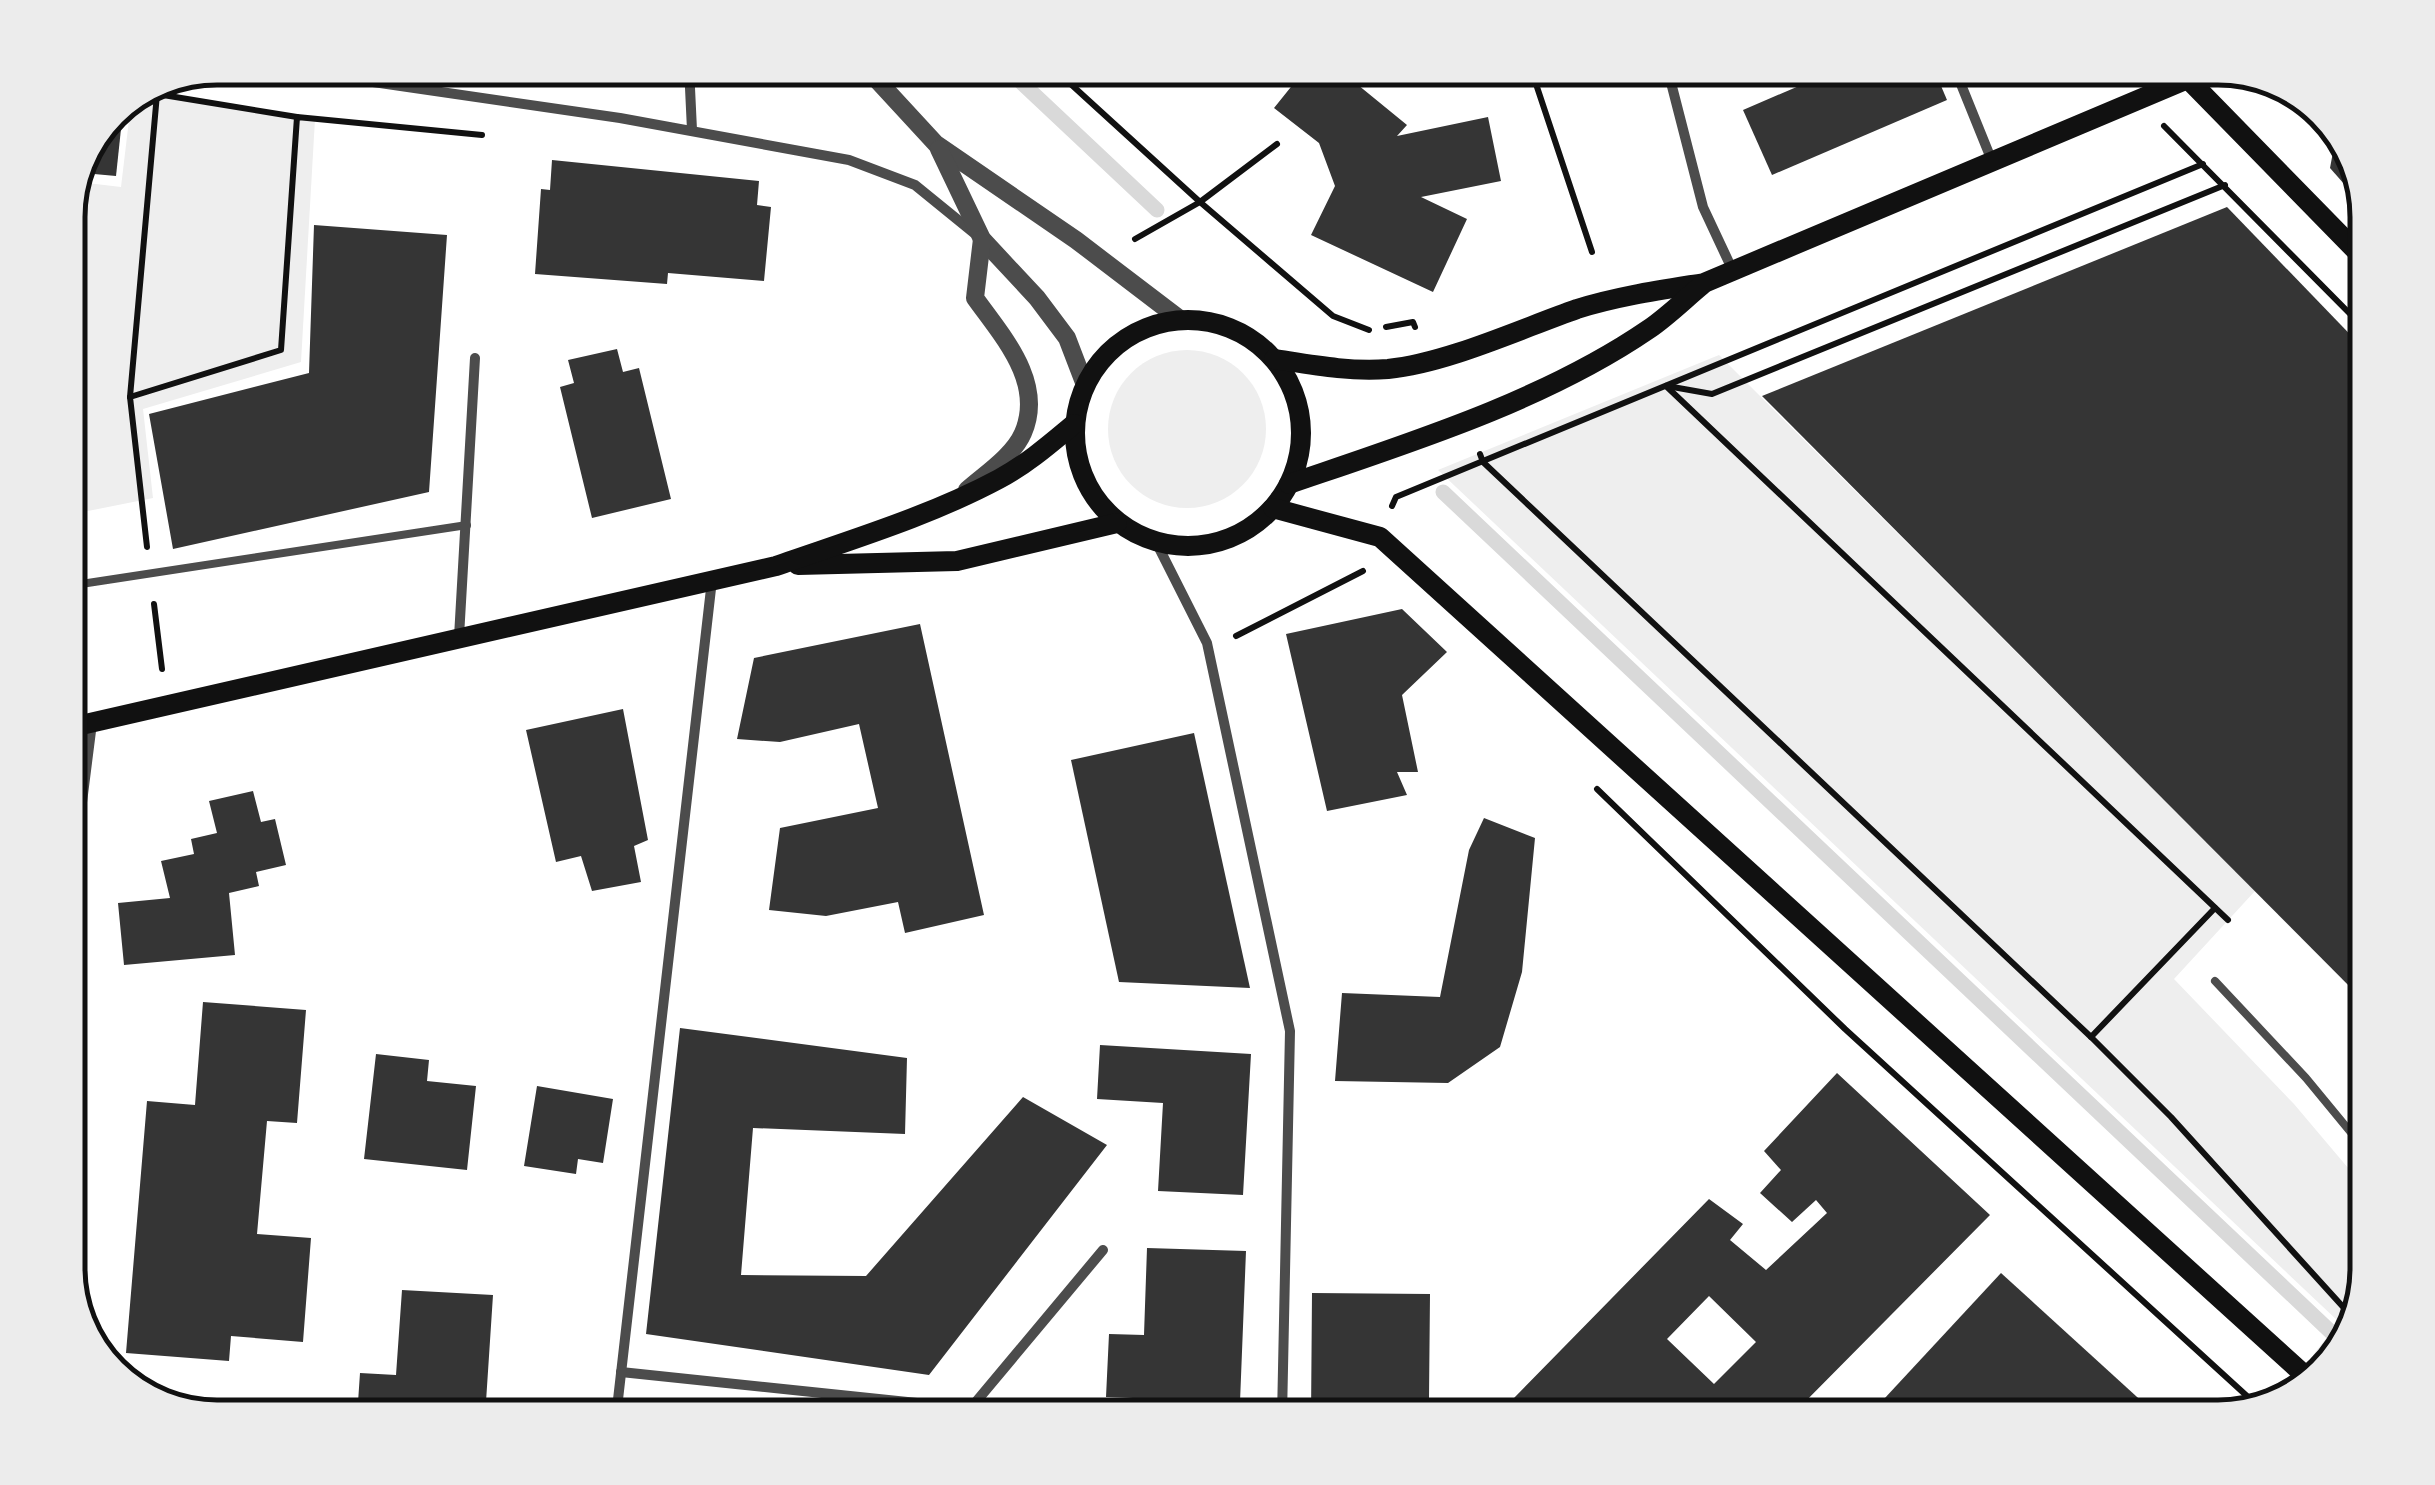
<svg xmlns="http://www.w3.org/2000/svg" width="2435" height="1485" viewBox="0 0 2435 1485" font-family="'PT Sans',sans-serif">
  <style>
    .green { fill: #eee }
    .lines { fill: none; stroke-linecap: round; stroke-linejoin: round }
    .stream { stroke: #d9d9d9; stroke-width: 15 }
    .building { fill: #353535; fill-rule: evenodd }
    .path { stroke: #111; stroke-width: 6 }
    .service { stroke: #4c4c4c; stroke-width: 8 }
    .minor { stroke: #4c4c4c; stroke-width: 10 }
    .tertiary { stroke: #4c4c4c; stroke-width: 18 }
    .secondary { stroke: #111; stroke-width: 20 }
    .rim { fill: none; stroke: #111; stroke-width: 5 }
  </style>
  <rect width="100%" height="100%" fill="#fff"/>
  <g class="green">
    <path d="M 154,93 L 315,119 L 301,362 L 143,409 L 153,498 L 68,515 L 68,418 L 76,359 L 68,358 C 68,305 58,230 79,182 L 121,187 L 131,103 Z"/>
    <circle cx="1187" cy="429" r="79"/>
    <path d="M 1719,355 L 2255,891 L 2174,979 L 2294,1104 L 2354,1175 L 2367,1203 L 2367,1269 L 2347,1344 L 2324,1366 L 2313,1355 L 2339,1322 L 1438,470 Z"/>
  </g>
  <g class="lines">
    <g class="stream">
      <path d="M 1005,67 L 1157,210"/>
      <path d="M 1443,492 L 2333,1334"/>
    </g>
  </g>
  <g class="building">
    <path d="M 1307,67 L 1336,67 L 1407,125 L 1397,136 L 1488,117 L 1501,181 L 1421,197 L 1467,219 L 1433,292 L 1311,235 L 1335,186 L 1319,143 L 1274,108 Z"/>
    <path d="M 1843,67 L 1933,67 L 1947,100 L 1772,175 L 1743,110 Z"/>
    <path d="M 1978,68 L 2024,68 L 1985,84 Z"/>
    <path d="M 104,127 L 121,129 L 116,176 L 83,173 Z"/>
    <path d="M 2337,131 L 2347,142 L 2367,210 L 2330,168 Z"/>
    <path d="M 552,160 L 759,181 L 757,205 L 771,207 L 764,281 L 668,273 L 667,284 L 535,274 L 541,189 L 550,190 Z"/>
    <path d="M 2227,207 L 2367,352 L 2367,1004 L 1762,396 Z"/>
    <path d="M 314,225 L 447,235 L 429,492 L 173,549 L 149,414 L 309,373 Z"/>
    <path d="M 617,349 L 623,372 L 639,368 L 671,499 L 592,518 L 560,387 L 574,383 L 568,360 Z"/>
    <path d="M 1402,609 L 1447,652 L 1402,695 L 1418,772 L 1397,772 L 1407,795 L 1327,811 L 1286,634 Z"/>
    <path d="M 920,624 L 984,915 L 905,933 L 898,902 L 826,916 L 769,910 L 780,828 L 878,808 L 859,724 L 780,742 L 737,739 L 754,658 Z"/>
    <path d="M 623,709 L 648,840 L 634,846 L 641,882 L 592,891 L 581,856 L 556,862 L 526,730 Z"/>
    <path d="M 1194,733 L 1250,988 L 1119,982 L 1071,760 Z"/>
    <path d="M 253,791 L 261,822 L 275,819 L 286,865 L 256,872 L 259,886 L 229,893 L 235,955 L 124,965 L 118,903 L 170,898 L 161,861 L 194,854 L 191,839 L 217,833 L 209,801 Z"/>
    <path d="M 1484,818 L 1535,838 L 1522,972 L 1500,1047 L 1448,1083 L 1335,1081 L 1342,993 L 1440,997 L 1469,850 Z"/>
    <path d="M 203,1002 L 306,1010 L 297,1123 L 267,1121 L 257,1234 L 311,1238 L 303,1342 L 231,1336 L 229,1361 L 126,1353 L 147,1101 L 195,1105 Z"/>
    <path d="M 680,1028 L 907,1058 L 905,1134 L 753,1128 L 741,1275 L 866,1276 L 1023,1097 L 1107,1145 L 929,1375 L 646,1334 Z"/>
    <path d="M 1100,1045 L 1251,1054 L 1243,1195 L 1158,1191 L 1163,1103 L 1097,1099 Z"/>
    <path d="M 376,1054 L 429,1060 L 427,1081 L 476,1086 L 467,1170 L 364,1159 Z"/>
    <path d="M 1837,1073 L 1990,1215 L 1790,1417 L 1537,1417 L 1514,1398 L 1709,1199 L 1743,1224 L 1730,1240 L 1766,1270 L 1827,1213 L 1816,1200 L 1792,1222 L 1760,1193 L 1781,1170 L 1764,1151 ZM 1709,1296 L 1756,1342 L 1714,1384 L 1667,1339 Z"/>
    <path d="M 537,1086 L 613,1099 L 603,1163 L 578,1159 L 576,1174 L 524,1166 Z"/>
    <path d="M 1147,1248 L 1246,1251 L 1240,1402 L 1106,1397 L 1109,1334 L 1144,1335 Z"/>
    <path d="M 2001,1273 L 2159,1417 L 1904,1417 L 1884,1399 Z"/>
    <path d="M 402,1290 L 493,1295 L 485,1417 L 357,1417 L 360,1373 L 396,1375 Z"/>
    <path d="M 1312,1293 L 1430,1294 L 1429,1398 L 1406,1398 L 1405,1417 L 1311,1417 Z"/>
    <path d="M 658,1399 L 791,1415 L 791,1417 L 656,1417 Z"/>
  </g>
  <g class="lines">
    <g class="path">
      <path d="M 1052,67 L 1200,202 L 1333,316 L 1369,330"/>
      <path d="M 1498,67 L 1533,75 L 1536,67"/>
      <path d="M 1368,68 L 1369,67"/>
      <path d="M 1533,75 L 1592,252"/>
      <path d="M 2164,126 L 2367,331"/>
      <path d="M 1135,239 L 1200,202 L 1277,144"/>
      <path d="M 1386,327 L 1413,322 L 1415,327"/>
      <path d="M 1666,386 L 2228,920"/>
      <path d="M 1667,386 L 1712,394 L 2225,185"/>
      <path d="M 130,397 L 157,94 L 297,117"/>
      <path d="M 1480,454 L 1483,462 L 2091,1037 L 2171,1117 L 2354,1319"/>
      <path d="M 1392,506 L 1396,497 L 2203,164"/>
      <path d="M 147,547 L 130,397 L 281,350 L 297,117 L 482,135"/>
      <path d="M 154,604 L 162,669"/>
      <path d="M 1236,636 L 1363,571"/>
      <path d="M 1597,789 L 1845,1029 L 2259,1407"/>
      <path d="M 2091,1037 L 2215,908"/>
    </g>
    <g class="service">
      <path d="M 68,586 L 467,525"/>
      <path d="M 2215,981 L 2306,1078 L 2367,1152"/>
    </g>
    <g class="minor">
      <path d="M 270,67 L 620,118 L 849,160 L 915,185 L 974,233"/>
      <path d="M 689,67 L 692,130"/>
      <path d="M 1667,67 L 1703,207 L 1733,271"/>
      <path d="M 1954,67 L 1992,161"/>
      <path d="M 1156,542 L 1207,643 L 1290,1031 L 1282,1417"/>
      <path d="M 459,637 L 475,358"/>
      <path d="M 68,913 L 92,723"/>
      <path d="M 621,1372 L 1050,1417"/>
      <path d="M 970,1409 L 1103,1250"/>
      <path d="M 616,1417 L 712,580"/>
    </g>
    <g class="tertiary">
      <path d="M 865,67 L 936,144 L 1076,240 L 1181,320"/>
      <path d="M 939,149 L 982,239 L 1037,298 L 1067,338 L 1085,385"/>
      <path d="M 967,490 C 985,474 1013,456 1023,433 C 1045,382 1002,336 975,298 L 982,239"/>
    </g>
    <g class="secondary">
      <path d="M 2188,79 L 2367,262"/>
      <circle cx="1188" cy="433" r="113"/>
      <path d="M 1274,359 C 1313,365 1349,372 1388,369 C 1447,363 1520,329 1577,309 C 1619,296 1661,290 1704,283 L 2216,67"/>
      <path d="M 1289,484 C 1409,443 1544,401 1649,329 C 1668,316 1685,299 1702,285"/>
      <path d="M 1273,508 L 1380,537 L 2310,1380"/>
      <path d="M 798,565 L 957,561 L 1117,523"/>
      <path d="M 68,728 L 776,566 C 850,540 930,516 999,479 C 1027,464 1050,444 1074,424"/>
    </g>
  </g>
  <path d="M0 0H2435V1485H0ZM217 85H2218A132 132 0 0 1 2350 217V1268A132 132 0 0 1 2218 1400H217A132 132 0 0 1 85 1268V217A132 132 0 0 1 217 85Z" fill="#ececec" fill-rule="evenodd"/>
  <path class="rim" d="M217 85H2218A132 132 0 0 1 2350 217V1268A132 132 0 0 1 2218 1400H217A132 132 0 0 1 85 1268V217A132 132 0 0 1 217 85Z"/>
</svg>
